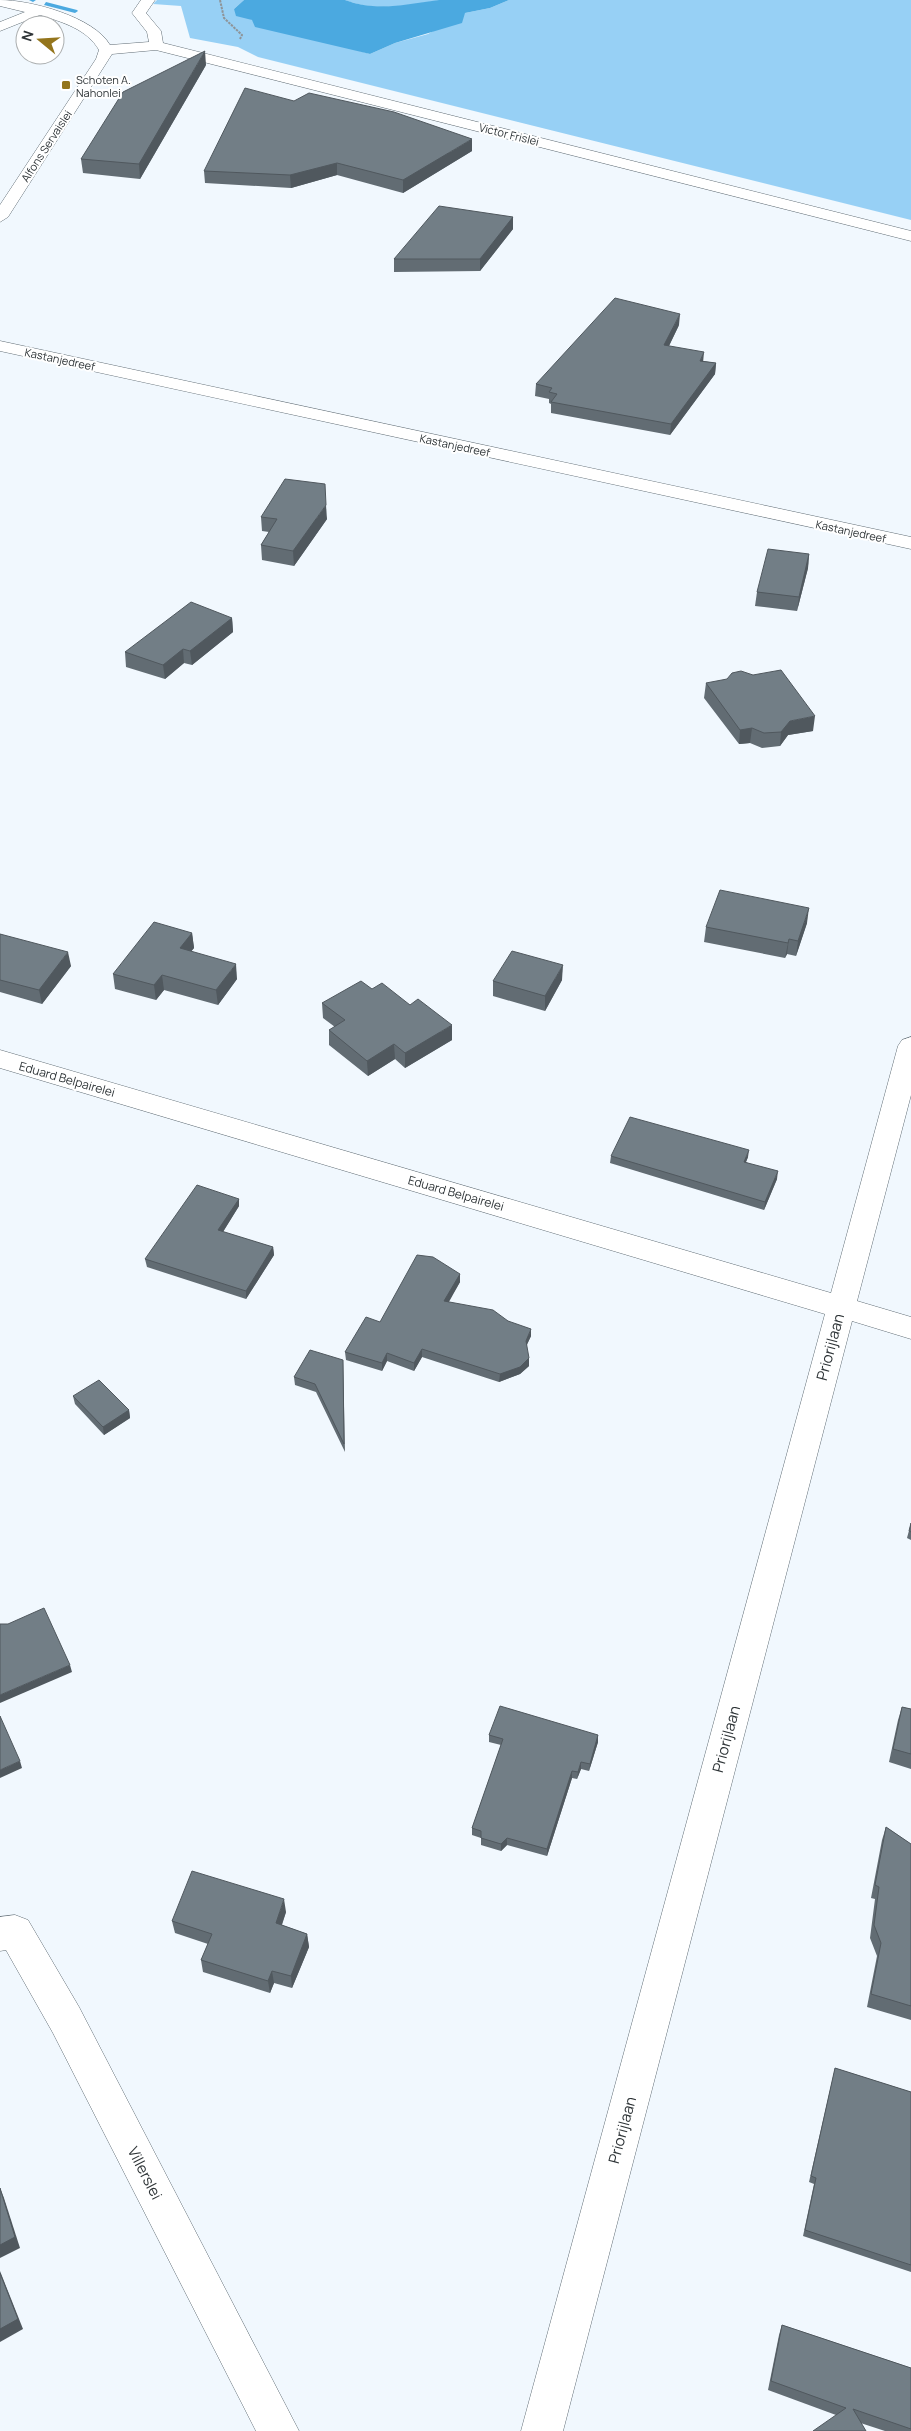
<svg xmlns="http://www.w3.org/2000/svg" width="911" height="2431" viewBox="0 0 911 2431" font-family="Manrope,sans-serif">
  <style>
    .green { fill: #97d0f5 }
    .water { fill: #4ba9e0 }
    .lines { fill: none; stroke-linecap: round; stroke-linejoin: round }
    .stream { fill: #4ba9e0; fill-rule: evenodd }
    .minor-casing { stroke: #626e76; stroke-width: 1 }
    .path { stroke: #8e9499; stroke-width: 2; stroke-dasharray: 2.5 1; stroke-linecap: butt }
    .minor { fill: #fff; fill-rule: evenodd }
    .wall { fill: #626c73 }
    .shaded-wall { fill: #50585e }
    .building { fill: #727e86; stroke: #50585e }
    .poi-dot { fill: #94751c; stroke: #fff; stroke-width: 2 }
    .labels { text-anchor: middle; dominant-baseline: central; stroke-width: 4; stroke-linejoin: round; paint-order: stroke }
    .far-poi-label { font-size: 11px; fill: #2e3437; stroke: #fff; text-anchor: start }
    .far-street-label { font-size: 11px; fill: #2e3437; stroke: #fff }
    .street-label { font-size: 12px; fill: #2e3437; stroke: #fff }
    .near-street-label { font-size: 15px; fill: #2e3437; stroke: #fff }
  </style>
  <rect width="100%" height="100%" fill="#f1f8fe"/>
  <g class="green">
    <path d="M 157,0 L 244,0 L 234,9 L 252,20 L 370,54 L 395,43 L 428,34 L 465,13 L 490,8 L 509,0 L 911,0 L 911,220 L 258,57 L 238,47 L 190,38 L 181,6 L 153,4 Z"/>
    <path d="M 345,0 L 441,0 C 409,5 375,12 345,0 Z"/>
  </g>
  <path class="water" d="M 244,0 L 345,0 C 376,12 408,4 439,0 C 462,0 486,0 509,0 L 490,8 L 465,13 L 462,23 L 395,43 L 370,54 L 255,27 L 252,20 L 236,16 L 234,9 Z"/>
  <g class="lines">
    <g class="stream">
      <path d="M 29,0 L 36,0 L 33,2 Z"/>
      <path d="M 46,2 L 77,10 L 78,11 L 75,13 L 44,5 Z"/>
    </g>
    <defs>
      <g id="minor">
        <path d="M 0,0 C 31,0 94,17 110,45 L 149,42 L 147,32 L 132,13 L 141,0 L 155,0 L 146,13 L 161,31 L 163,43 L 911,231 L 911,241 L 156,50 L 112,54 L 8,217 L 0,222 L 0,205 L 96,59 L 99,50 C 87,29 62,22 40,15 L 0,31 L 0,22 L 25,12 L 0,6 Z"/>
        <path d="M 0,341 L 911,537 L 911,549 L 0,351 Z"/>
        <path d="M 911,1037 L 911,1095 L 857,1301 L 911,1317 L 911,1339 L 852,1321 L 563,2431 L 521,2431 L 825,1314 L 0,1068 L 0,1050 L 831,1293 L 898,1046 L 902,1040 Z"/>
        <path d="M 15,1915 L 28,1920 L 79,2007 L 299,2431 L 256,2431 L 53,2033 L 6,1950 L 0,1951 L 0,1917 Z"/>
      </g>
    </defs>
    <use href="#minor" class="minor-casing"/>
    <path class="path" d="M 220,0 L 224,18 L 242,35 L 240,39"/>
    <use href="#minor" class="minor"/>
  </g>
  <g class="wall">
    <path d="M 206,65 L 140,179 L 83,173 L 81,159 Z"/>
    <path d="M 472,151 L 403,193 L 337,175 L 291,188 L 205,183 L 204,171 Z"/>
    <path d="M 513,217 L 513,229 L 480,271 L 394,272 L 394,259 Z"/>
    <path d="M 679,325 L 669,346 L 703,361 L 716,363 L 715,374 L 670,435 L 551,413 L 551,404 L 549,403 L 549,399 L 535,396 L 536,384 Z"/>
    <path d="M 261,517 L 327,519 L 294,566 L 262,560 L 261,545 L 269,532 L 262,531 Z"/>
    <path d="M 809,554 L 808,568 L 797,611 L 755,606 L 757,592 Z"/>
    <path d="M 232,618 L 233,632 L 192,665 L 184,663 L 165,679 L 126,667 L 125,652 Z"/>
    <path d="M 706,683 L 813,731 L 788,735 L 780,746 L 762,748 L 750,743 L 739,744 L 704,698 Z"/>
    <path d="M 807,923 L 796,956 L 787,954 L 785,958 L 704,942 L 706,927 Z"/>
    <path d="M 192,933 L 194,948 L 191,951 L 237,979 L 218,1005 L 164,990 L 156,1000 L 115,989 L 113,974 Z"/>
    <path d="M 0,934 L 71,966 L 42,1004 L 0,992 Z"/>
    <path d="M 562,980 L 545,1011 L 493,996 L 493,981 Z"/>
    <path d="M 372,989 L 452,1040 L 405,1068 L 395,1059 L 368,1076 L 329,1045 L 329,1030 L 335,1027 L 323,1018 L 322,1003 Z"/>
    <path d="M 611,1156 L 748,1157 L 746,1162 L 777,1179 L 764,1210 L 610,1163 Z"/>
    <path d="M 239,1199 L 239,1206 L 223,1232 L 273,1247 L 274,1255 L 246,1299 L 147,1267 L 145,1259 Z"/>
    <path d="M 460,1274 L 460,1282 L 448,1302 L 508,1321 L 531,1336 L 526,1346 L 529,1366 L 520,1374 L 499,1382 L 422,1357 L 414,1371 L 387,1361 L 382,1371 L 346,1360 L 345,1352 L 380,1322 Z"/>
    <path d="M 343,1360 L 345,1452 L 316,1392 L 295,1385 L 294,1377 Z"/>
    <path d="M 73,1396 L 129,1410 L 130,1418 L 104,1435 L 75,1404 Z"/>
    <path d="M 911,1523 L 911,1540 L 907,1538 Z"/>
    <path d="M 902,1707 L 911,1709 L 911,1769 L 889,1762 L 898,1720 Z"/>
    <path d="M 489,1735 L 598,1735 L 598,1742 L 589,1771 L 581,1769 L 577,1779 L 572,1778 L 547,1856 L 507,1845 L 501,1851 L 481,1845 L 481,1838 L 472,1835 L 472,1828 L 501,1745 L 489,1742 Z"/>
    <path d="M 886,1827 L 911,1844 L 911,2020 L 867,2007 L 877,1956 L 870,1938 L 875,1899 L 871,1898 L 882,1840 Z"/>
    <path d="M 286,1912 L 282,1925 L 307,1934 L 309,1947 L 292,1988 L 274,1983 L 270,1993 L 203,1972 L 201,1960 L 208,1944 L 175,1933 L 172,1921 Z"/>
    <path d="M 835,2068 L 911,2092 L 911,2272 L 803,2236 L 814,2184 L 809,2182 Z"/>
    <path d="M 782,2325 L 911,2368 L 911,2431 L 885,2431 L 836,2415 L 768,2390 L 779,2335 Z"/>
  </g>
  <g class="shaded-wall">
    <path d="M 205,51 L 206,65 L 140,179 L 139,164 Z"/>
    <path d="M 472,139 L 472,151 L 403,193 L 403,180 Z"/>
    <path d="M 337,163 L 337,175 L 291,188 L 290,175 Z"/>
    <path d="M 513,217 L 513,229 L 480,271 L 480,259 Z"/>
    <path d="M 680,314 L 679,325 L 664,356 L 664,345 Z"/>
    <path d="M 704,352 L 703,363 L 700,361 Z"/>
    <path d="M 716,363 L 715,374 L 670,435 L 671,424 Z"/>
    <path d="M 326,505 L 327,519 L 294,566 L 293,551 Z"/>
    <path d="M 809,554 L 808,568 L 797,611 L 799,597 Z"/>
    <path d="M 232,618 L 233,632 L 192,665 L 190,651 Z"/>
    <path d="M 183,649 L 184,663 L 165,679 L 163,665 Z"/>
    <path d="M 815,716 L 813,731 L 788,735 L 780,746 L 781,732 L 790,721 Z"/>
    <path d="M 752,728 L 750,743 L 739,744 L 740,730 Z"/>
    <path d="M 809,908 L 807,923 L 796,956 L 798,941 Z"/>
    <path d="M 192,933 L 194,948 L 182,963 L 180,948 Z"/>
    <path d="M 789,939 L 787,954 L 785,958 L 788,943 Z"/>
    <path d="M 68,952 L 71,966 L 42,1004 L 39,990 Z"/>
    <path d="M 236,964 L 237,979 L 218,1005 L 216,990 Z"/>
    <path d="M 563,965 L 562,980 L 545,1011 L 545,996 Z"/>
    <path d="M 162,975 L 164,990 L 156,1000 L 154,985 Z"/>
    <path d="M 452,1025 L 452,1040 L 405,1068 L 405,1053 Z"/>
    <path d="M 394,1044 L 395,1059 L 368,1076 L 367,1061 Z"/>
    <path d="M 749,1150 L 748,1157 L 743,1169 L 744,1162 Z"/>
    <path d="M 778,1171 L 777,1179 L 764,1210 L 765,1202 Z"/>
    <path d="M 239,1199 L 239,1206 L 219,1238 L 218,1230 Z"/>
    <path d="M 273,1247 L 274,1255 L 246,1299 L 246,1291 Z"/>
    <path d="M 460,1274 L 460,1282 L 445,1309 L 444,1301 Z"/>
    <path d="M 531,1329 L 531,1336 L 525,1349 L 526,1341 Z"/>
    <path d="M 422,1349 L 422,1357 L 414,1371 L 414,1363 Z"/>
    <path d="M 387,1353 L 387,1361 L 382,1371 L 382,1363 Z"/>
    <path d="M 529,1358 L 529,1366 L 520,1374 L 499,1382 L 500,1374 Z"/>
    <path d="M 129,1410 L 130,1418 L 104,1435 L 103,1427 Z"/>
    <path d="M 70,1665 L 72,1672 L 0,1703 L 0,1695 Z"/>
    <path d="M 598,1735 L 598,1742 L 589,1771 L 590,1764 Z"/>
    <path d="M 20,1761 L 22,1768 L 0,1778 L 0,1770 Z"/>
    <path d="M 581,1762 L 581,1769 L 577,1779 L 578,1772 Z"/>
    <path d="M 572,1771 L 572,1778 L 547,1856 L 547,1849 Z"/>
    <path d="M 507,1838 L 507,1845 L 501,1851 L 501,1844 Z"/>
    <path d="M 284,1899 L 286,1912 L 278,1935 L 276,1923 Z"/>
    <path d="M 307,1934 L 309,1947 L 292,1988 L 291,1976 Z"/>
    <path d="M 272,1971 L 274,1983 L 270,1993 L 268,1981 Z"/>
    <path d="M 0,2188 L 4,2198 L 20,2248 L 0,2258 Z"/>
    <path d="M 0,2271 L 23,2329 L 0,2342 Z"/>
  </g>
  <g class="building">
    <path d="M 205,51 L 139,164 L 81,159 L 123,92 Z"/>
    <path d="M 245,88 L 294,101 L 309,93 L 394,112 L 472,139 L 403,180 L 337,163 L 290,175 L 204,171 Z"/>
    <path d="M 439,206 L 513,217 L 480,259 L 394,259 Z"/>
    <path d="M 615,298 L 680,314 L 664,345 L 704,352 L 700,361 L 716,363 L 671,424 L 551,402 L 557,394 L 549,392 L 552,388 L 536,384 Z"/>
    <path d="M 285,479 L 325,484 L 326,505 L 293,551 L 261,545 L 277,519 L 261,517 Z"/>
    <path d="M 768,549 L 809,554 L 799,597 L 757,592 Z"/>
    <path d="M 191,602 L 232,618 L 190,651 L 183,649 L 163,665 L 125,652 Z"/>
    <path d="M 781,670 L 815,716 L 790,721 L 781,732 L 764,733 L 752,728 L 740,730 L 706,683 L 727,679 L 732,673 L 741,671 L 753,675 Z"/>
    <path d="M 720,890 L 809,908 L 798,941 L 789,939 L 788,943 L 706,927 Z"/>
    <path d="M 154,922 L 192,933 L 180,948 L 236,964 L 216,990 L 162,975 L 154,985 L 113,974 Z"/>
    <path d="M 0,934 L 68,952 L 39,990 L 0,980 Z"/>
    <path d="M 512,951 L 563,965 L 545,996 L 493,981 Z"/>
    <path d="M 361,981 L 372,989 L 382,983 L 410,1005 L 418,999 L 452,1025 L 405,1053 L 394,1044 L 367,1061 L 329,1030 L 345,1020 L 322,1003 Z"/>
    <path d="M 630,1117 L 749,1150 L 744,1162 L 778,1171 L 765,1202 L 611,1156 Z"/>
    <path d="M 197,1185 L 239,1199 L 218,1230 L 273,1247 L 246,1291 L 145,1259 Z"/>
    <path d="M 417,1255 L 433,1257 L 460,1274 L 444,1301 L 493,1310 L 508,1321 L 531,1329 L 526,1341 L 529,1358 L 520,1367 L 500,1374 L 422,1349 L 414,1363 L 387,1353 L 382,1363 L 345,1352 L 366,1317 L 380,1322 Z"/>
    <path d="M 310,1350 L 343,1360 L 344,1444 L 315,1384 L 294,1377 Z"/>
    <path d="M 99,1380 L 129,1410 L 103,1427 L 73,1396 Z"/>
    <path d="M 911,1523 L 911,1532 L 909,1531 Z"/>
    <path d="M 44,1608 L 70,1665 L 0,1695 L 0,1624 L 8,1624 Z"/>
    <path d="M 500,1706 L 598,1735 L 590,1764 L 581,1762 L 578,1772 L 572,1771 L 547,1849 L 507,1838 L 501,1844 L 481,1838 L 481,1831 L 472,1828 L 503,1739 L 489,1735 Z"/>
    <path d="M 902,1707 L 911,1709 L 911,1754 L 893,1749 Z"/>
    <path d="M 0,1716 L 20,1761 L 0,1770 Z"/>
    <path d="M 886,1827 L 911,1844 L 911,2006 L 871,1994 L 881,1943 L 874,1925 L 879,1887 L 875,1885 Z"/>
    <path d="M 192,1871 L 284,1899 L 276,1923 L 307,1934 L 291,1976 L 272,1971 L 268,1981 L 201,1960 L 212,1934 L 172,1921 Z"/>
    <path d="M 835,2068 L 911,2092 L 911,2265 L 805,2230 L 816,2178 L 811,2176 Z"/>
    <path d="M 0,2188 L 15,2237 L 0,2245 Z"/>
    <path d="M 0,2273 L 18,2319 L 0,2329 Z"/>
    <path d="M 782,2325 L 911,2368 L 911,2429 L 853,2409 L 866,2431 L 813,2431 L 846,2408 L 771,2381 Z"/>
  </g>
  <rect class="poi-dot" x="61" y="80" width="10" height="10" rx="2.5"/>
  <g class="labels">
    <g class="far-poi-label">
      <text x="76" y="79">Schoten A.<tspan x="76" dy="13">Nahonlei</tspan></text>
    </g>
    <g class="far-street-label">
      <text transform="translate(509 134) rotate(14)">Victor Frislei</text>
      <text transform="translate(46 146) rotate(-57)">Alfons Servaislei</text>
      <text transform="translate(60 359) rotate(12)">Kastanjedreef</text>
      <text transform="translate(455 445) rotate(12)">Kastanjedreef</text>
      <text transform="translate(851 531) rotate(12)">Kastanjedreef</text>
    </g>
    <g class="street-label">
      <text transform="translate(67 1079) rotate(16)">Eduard Belpairelei</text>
      <text transform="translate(456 1193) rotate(16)">Eduard Belpairelei</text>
    </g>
    <g class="near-street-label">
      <text transform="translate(830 1347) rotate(-75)">Priorijlaan</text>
      <text transform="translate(726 1739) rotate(-75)">Priorijlaan</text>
      <text transform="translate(622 2130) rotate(-75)">Priorijlaan</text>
      <text transform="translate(145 2173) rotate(63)">Villerslei</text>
    </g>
  </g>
  <g transform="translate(40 40) rotate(288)"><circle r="24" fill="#ffffff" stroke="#abaeaf"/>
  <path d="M0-4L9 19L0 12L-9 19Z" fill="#94751c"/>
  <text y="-8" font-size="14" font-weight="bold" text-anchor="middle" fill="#2e3437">N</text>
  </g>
</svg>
